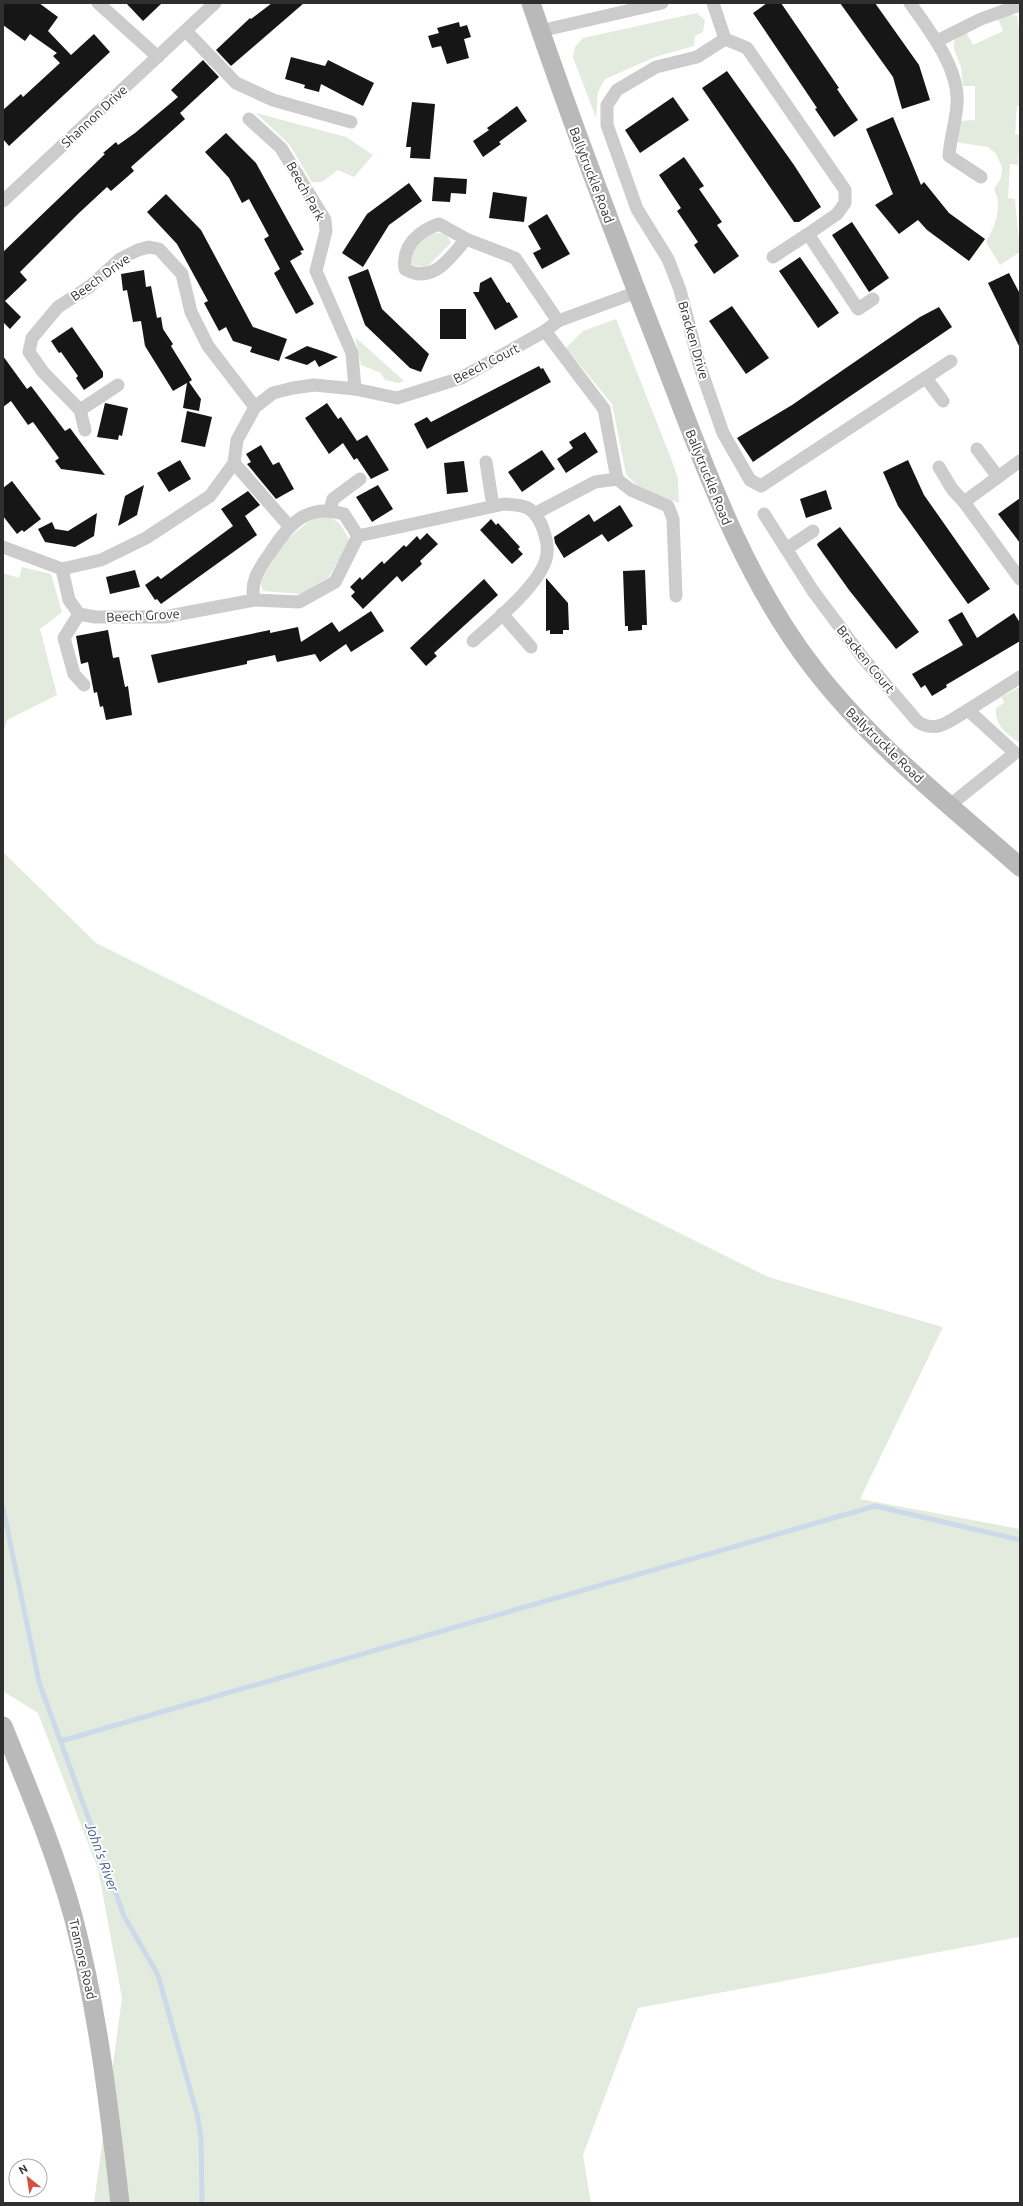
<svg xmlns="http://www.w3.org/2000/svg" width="1023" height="2206" viewBox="0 0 1023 2206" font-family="Ubuntu,sans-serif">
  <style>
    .green { fill: #e3ebde }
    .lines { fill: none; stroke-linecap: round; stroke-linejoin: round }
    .stream { stroke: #ccd9e9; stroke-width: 5 }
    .building { fill: #161616 }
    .street { stroke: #ccc; stroke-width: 13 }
    .secondary { stroke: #b9b9b9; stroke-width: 19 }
    .labels { text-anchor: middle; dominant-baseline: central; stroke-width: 4; stroke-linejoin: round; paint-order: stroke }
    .street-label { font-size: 13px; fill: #2f2f2f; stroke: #fff }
    .water-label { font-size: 14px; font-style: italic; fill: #44638b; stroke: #fff }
  </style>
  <rect width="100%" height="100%" fill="#fff"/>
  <g class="green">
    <path d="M 697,13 L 705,20 L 703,32 L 695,36 L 694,46 L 655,57 L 605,79 L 598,92 L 596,118 L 573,57 L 575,47 L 583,38 Z"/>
    <path d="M 1008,14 L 1017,16 L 1020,35 L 1020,106 L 1017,106 L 1015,134 L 1020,135 L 1018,165 L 1010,164 L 1008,198 L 1015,199 L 1020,252 L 1000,265 L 986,242 C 995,226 1003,207 994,189 L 1001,178 L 1002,167 L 996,154 L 988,147 L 955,142 L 961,121 L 975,120 L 975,86 L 963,86 C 962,80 962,73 961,67 C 956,50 945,42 966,32 L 973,45 L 1003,31 L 998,19 Z"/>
    <path d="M 256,113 L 346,137 L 373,155 L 354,177 L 338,170 L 322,182 L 312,182 L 289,144 Z"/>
    <path d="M 433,232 L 447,235 L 451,243 L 426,268 L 410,264 C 413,248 419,240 433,232 Z"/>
    <path d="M 616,319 L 672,461 L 678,479 L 679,503 L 637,486 L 626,474 L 612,404 L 566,348 L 583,331 Z"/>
    <path d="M 355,337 L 404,381 L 399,383 L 385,380 L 381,373 L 361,365 Z"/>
    <path d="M 330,516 L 341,525 L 350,541 L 328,578 L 300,594 L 263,591 L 260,582 L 285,541 L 312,519 Z"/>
    <path d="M 22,567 L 51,574 L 62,612 L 40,629 L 57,695 L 7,720 L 3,733 L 3,573 L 19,578 Z"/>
    <path d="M 1020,687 L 1020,743 C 1007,734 994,725 996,708 L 1004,703 L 1001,697 Z"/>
    <path d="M 3,852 L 96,943 L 768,1277 L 943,1327 L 860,1499 L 1020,1529 L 1020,1937 L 638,2008 L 583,2155 L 591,2203 L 94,2203 L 122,1998 L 98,1869 L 38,1713 L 3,1691 Z"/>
  </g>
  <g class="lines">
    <g class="stream">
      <path d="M 3,1508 L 39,1682 L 124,1916 L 158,1975 L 165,2000 L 197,2114 L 201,2136 L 202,2203"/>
      <path d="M 61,1741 L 875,1506 L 1020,1540"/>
    </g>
  </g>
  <g class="building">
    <path d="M 3,3 L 39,3 L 58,17 L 48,31 L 71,55 L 94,34 L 110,52 L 9,146 L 3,139 L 3,110 L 21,94 L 23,97 L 60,63 L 53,56 L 57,53 L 30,34 L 25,41 L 3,25 Z"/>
    <path d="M 126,3 L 162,3 L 143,21 Z"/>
    <path d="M 272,3 L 304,3 L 231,66 L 216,50 L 250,18 L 251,19 Z"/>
    <path d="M 767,3 L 781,3 L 839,88 L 837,89 L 858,120 L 834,137 L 815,109 L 817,108 L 753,13 Z"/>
    <path d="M 840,3 L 875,3 L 919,65 L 930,100 L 902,109 L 893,77 Z"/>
    <path d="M 459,22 L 460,27 L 467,25 L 471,37 L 464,39 L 469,58 L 447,64 L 441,46 L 432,48 L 428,36 L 439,33 L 437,28 Z"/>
    <path d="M 291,57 L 325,66 L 328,60 L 374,83 L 363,106 L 321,84 L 319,92 L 304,88 L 305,85 L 285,79 Z"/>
    <path d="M 203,60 L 219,77 L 180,113 L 185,119 L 131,167 L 134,171 L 111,191 L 107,187 L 79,213 L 20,272 L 27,280 L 5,301 L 21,317 L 10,329 L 3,322 L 3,252 L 105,154 L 103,153 L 116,142 L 118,145 L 135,133 L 178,97 L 171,90 Z"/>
    <path d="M 727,71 L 794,165 L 821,207 L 799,222 L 794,222 L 702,88 Z"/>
    <path d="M 673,97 L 689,120 L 640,153 L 625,130 Z"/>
    <path d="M 412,102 L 435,104 L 430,159 L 410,158 L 411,147 L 406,147 Z"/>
    <path d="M 517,106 L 527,121 L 499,142 L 501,144 L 483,157 L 473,141 L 489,130 L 487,128 Z"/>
    <path d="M 893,117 L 921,185 L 924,182 L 949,213 L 985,239 L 969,261 L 927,230 L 918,220 L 899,234 L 875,205 L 893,194 L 866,129 Z"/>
    <path d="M 226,133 L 256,163 L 304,250 L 300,251 L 302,254 L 290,261 L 314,304 L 296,314 L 274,273 L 280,269 L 264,239 L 269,236 L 249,199 L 242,203 L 229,178 L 205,152 Z"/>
    <path d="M 684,157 L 704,186 L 699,189 L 722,222 L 717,225 L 739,256 L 714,274 L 694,245 L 698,242 L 677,211 L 681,208 L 659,175 Z"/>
    <path d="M 434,177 L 467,179 L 466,194 L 451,193 L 450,202 L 432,201 Z"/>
    <path d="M 409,183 L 422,201 L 389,225 L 363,267 L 342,253 L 367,214 Z"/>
    <path d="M 493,192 L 527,197 L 524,222 L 489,218 Z"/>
    <path d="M 166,194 L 201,230 L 253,327 L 287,339 L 279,361 L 250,352 L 252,347 L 233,341 L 226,327 L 219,331 L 204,303 L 208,301 L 177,244 L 147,212 Z"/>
    <path d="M 547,214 L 570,254 L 542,269 L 533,253 L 541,249 L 528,226 Z"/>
    <path d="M 852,222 L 889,278 L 869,292 L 832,235 Z"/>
    <path d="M 800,257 L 839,313 L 818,328 L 779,271 Z"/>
    <path d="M 368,269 L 382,309 L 429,354 L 421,372 L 410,368 L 365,325 L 348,277 Z"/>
    <path d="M 144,270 L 146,287 L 151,286 L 157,318 L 161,317 L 163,329 L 173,344 L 171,346 L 192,380 L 189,382 L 201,399 L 199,411 L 183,408 L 187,383 L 173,391 L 145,346 L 141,321 L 133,322 L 127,290 L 123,291 L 121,274 Z"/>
    <path d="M 1009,273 L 1020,294 L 1020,348 L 988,283 Z"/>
    <path d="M 491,277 L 507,303 L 509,302 L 518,317 L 495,330 L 473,292 L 479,292 L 480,283 Z"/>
    <path d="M 732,306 L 769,358 L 746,374 L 709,321 Z"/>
    <path d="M 939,307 L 952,327 L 753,462 L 737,438 L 792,405 L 920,317 Z"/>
    <rect x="440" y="309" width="26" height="30"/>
    <path d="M 72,327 L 103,372 L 103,377 L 84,390 L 76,378 L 78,376 L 61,352 L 59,353 L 51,341 Z"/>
    <path d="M 307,346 L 325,352 L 338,357 L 319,367 L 315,360 L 307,365 L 284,358 Z"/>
    <path d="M 3,356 L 27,389 L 31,386 L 65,431 L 70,428 L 105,475 L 61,469 L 55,461 L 59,458 L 33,422 L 28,425 L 11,401 L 3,407 Z"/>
    <path d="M 539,366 L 541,369 L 543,368 L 551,382 L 427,449 L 414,424 L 427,417 L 431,422 Z"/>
    <path d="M 105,403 L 128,408 L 122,436 L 119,435 L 118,440 L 97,437 Z"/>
    <path d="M 327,403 L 338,419 L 341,417 L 357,441 L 367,435 L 389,470 L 371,479 L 357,458 L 354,460 L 343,443 L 329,454 L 305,418 Z"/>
    <path d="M 187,411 L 212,417 L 205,447 L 181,442 Z"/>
    <path d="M 585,432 L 598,452 L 566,473 L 557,459 L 573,448 L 569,442 Z"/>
    <path d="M 261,445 L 273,465 L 279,462 L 294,489 L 276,499 L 247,464 L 251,462 L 246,454 Z"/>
    <path d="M 542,450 L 555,469 L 522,492 L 508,472 Z"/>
    <path d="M 180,460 L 191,479 L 169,492 L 157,473 Z"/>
    <path d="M 908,460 L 924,495 L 990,589 L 968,604 L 898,506 L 883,472 Z"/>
    <path d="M 464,461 L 468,492 L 447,494 L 444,463 Z"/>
    <path d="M 12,481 L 41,519 L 24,532 L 22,530 L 17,534 L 3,516 L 3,488 Z"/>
    <path d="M 144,485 L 137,515 L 118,526 L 125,496 Z"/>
    <path d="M 378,485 L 393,509 L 372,522 L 356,497 Z"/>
    <path d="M 826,490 L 832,509 L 806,518 L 800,499 Z"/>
    <path d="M 248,491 L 260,505 L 245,516 L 257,535 L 161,604 L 157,599 L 155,600 L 145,585 L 158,576 L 161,579 L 233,526 L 221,509 Z"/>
    <path d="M 1020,498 L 1020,543 L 998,514 Z"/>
    <path d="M 620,505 L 633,526 L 608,542 L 602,534 L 564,558 L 555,543 L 554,537 L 589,514 L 594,522 Z"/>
    <path d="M 97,513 L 94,536 L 75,547 L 45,542 L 38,529 L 52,522 L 55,529 L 68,531 Z"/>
    <path d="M 491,519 L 496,525 L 498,523 L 520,547 L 518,549 L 523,554 L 512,564 L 480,530 Z"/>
    <path d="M 840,527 L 919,632 L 896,649 L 849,590 L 817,545 L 818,543 Z"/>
    <path d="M 427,533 L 438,544 L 420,561 L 422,564 L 402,582 L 397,576 L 363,609 L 351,596 L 355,592 L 350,587 L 360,577 L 362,580 L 382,561 L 384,564 L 404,545 L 406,547 L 417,536 L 420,540 Z"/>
    <path d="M 135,570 L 140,587 L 110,594 L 106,577 Z"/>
    <path d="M 645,570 L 647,625 L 642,625 L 642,630 L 628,631 L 628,626 L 625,626 L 623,571 Z"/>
    <path d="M 546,578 L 568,603 L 569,630 L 563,630 L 563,634 L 550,634 L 550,630 L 546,631 Z"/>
    <path d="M 484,579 L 498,595 L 434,653 L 437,656 L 426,666 L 410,648 Z"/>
    <path d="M 371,611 L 384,631 L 351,652 L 346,644 L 320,662 L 315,654 L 277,662 L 275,655 L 247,661 L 247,664 L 158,683 L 151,655 L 270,630 L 270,633 L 298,627 L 301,642 L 332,622 L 339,632 Z"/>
    <path d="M 962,612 L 977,638 L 1014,613 L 1020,623 L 1020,641 L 946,685 L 947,687 L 932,696 L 925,685 L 921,688 L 912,674 L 963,645 L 948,620 Z"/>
    <path d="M 108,630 L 113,658 L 119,657 L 125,687 L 128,686 L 132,715 L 106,720 L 103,706 L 100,707 L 97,692 L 94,693 L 88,662 L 81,664 L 76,636 Z"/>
  </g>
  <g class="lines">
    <g class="street">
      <path d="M 98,3 L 158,57"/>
      <path d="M 713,3 L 725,39 L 697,57 L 656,67 L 617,90 L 607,105 L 607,125 L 637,209 L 668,259 L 680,290 L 700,367 L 723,433 L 750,480 L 761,486 L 951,361"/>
      <path d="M 910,3 C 929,30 960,69 957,104 C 956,122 950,138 949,156 L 981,177"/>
      <path d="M 186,31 L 236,83 L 273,100 L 351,122"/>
      <path d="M 540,31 L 662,3"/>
      <path d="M 725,39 L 747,48 L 845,190 L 845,203 L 837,214 L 808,234 L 858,309 L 873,299"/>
      <path d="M 937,41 L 981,19 L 1020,5"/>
      <path d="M 249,119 L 281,148 L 325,220 L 326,231 L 316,271 L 352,353 L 355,389"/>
      <path d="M 3,201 L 215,3"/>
      <path d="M 466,239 L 439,224 C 418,231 402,246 405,269 C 433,285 450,258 466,239 L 515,258 L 558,321"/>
      <path d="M 773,257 L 808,234"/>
      <path d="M 926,378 L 943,401"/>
      <path d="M 80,410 L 118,385"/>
      <path d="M 85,430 L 80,410 L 43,372 L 29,352 L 32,338 L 58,307 L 89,287 L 120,259 L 138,250 L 149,247 L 159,249 L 182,274 L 191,312 L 208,346 L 255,407"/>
      <path d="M 977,449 L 998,477"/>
      <path d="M 1020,461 L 964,502 L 1020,579"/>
      <path d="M 486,462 L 493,506"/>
      <path d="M 234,463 L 289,526"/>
      <path d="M 939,467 L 952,489 L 964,502"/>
      <path d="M 617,479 L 604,409 L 545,331 L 558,321 L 637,292"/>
      <path d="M 330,510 L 333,499 L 360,479"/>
      <path d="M 536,513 L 595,482 L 617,479 L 631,490 L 668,506 L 673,519 L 676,596"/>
      <path d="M 764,514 L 813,591 L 863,658 L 918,722 C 938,734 950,720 968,710 L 1015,753 L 950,805"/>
      <path d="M 358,536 L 504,504 C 525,505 533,506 542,526 C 545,534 548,545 547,553 C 546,580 493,623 473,641"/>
      <path d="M 3,547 L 62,569 L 101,560 L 146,538 L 210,496 L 234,463 L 237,440 L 255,407 L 273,393 L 293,388 L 314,385 L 355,389 L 397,398 L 461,378 L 545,331"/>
      <path d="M 786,549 L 813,531"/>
      <path d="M 62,569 L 69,600 L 79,614 L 95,617 L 164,617 L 254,600 L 299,602 L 335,582 L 358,536"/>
      <path d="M 254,600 C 250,582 258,571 268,556 C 288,526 305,502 344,514 L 358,536"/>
      <path d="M 79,614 L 64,638 L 74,674 L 84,685"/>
      <path d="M 502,614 L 531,647"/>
      <path d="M 968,710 L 1020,677"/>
    </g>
    <g class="secondary">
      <path d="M 531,3 C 571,122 616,239 662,356 C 704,465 742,576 815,670 C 873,745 949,804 1020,867"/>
      <path d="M 3,1726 C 28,1788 55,1851 73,1916 C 98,2010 109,2107 120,2203"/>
    </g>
  </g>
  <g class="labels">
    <g class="street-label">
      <text transform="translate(94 116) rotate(-43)">Shannon Drive</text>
      <text transform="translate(592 175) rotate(69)">Ballytruckle Road</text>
      <text transform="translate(306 191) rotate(61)">Beech Park</text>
      <text transform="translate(100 277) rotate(-36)">Beech Drive</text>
      <text transform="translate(694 340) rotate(74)">Bracken Drive</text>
      <text transform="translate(486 363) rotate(-27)">Beech Court</text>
      <text transform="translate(709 477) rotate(68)">Ballytruckle Road</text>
      <text transform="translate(143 615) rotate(-3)">Beech Grove</text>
      <text transform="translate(866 659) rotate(51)">Bracken Court</text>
      <text transform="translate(885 745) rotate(44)">Ballytruckle Road</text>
      <text transform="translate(83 1959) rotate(77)">Tramore Road</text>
    </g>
    <g class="water-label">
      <text transform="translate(102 1857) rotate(70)">John's River</text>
    </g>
  </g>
  <rect width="1023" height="2206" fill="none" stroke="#2f2f2f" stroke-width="8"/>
  <g transform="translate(28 2178) rotate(330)"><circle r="19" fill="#ffffff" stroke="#acacac"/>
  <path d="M0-3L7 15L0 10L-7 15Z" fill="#d74f40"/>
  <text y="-6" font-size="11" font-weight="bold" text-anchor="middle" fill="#2f2f2f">N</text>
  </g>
</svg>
